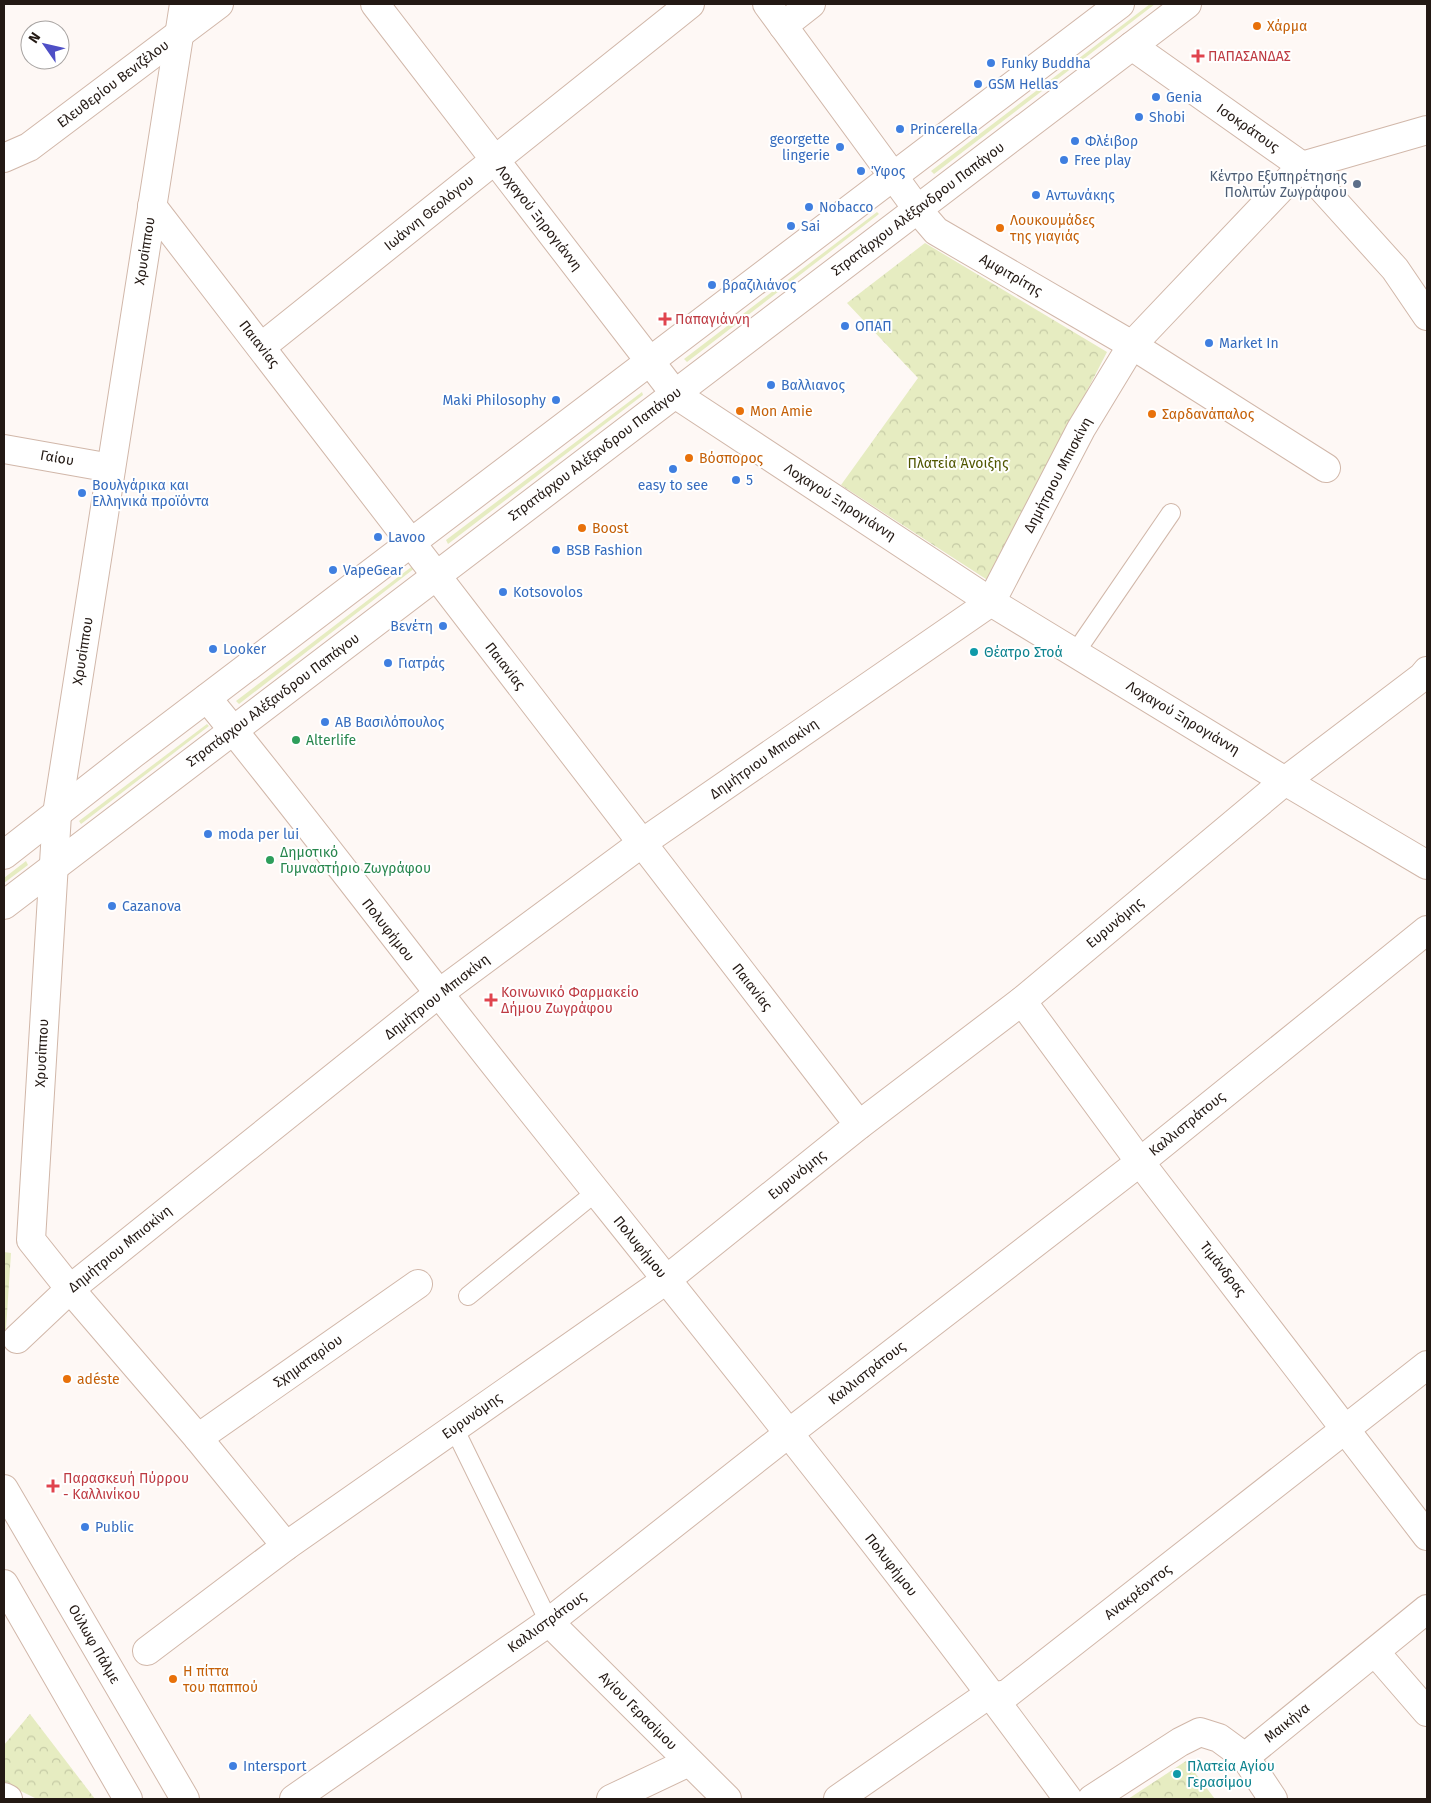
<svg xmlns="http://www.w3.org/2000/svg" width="1431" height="1803" viewBox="0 0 1431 1803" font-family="'Fira Sans',sans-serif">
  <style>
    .green { fill: #e6ecc1 }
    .park { fill: url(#park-crowns) }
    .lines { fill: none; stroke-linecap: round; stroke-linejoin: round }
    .lane-casing { stroke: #d1b7a9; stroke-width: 20 }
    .street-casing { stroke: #d1b7a9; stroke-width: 30 }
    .secondary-casing { stroke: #d1b7a9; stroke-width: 30 }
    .lane { stroke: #fff; stroke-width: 18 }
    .street { stroke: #fff; stroke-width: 28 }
    .secondary { stroke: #fff; stroke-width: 28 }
    .food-dot { fill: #e8710a; stroke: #fff; stroke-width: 2 }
    .health-dot { fill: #e0444e; stroke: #fff; stroke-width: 2 }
    .shop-dot { fill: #3f7fe0; stroke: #fff; stroke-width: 2 }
    .service-dot { fill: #5c6f8a; stroke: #fff; stroke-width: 2 }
    .culture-dot { fill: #0f9aa8; stroke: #fff; stroke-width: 2 }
    .leisure-dot { fill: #2e9e5b; stroke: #fff; stroke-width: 2 }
    .labels { text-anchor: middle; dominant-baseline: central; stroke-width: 4; stroke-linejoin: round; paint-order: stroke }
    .food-label { font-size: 14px; fill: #c56008; stroke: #fff; text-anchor: start }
    .health-label { font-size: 14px; fill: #be3a42; stroke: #fff; text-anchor: start }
    .shop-label { font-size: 14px; fill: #366cbe; stroke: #fff; text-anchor: start }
    .street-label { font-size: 14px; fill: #231914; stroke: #fff }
    .service-label { font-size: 14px; fill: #4e5e75; stroke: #fff; text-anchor: end }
    .park-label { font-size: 14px; fill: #505600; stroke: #fff }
    .culture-label { font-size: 14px; fill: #0d838f; stroke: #fff; text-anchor: start }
    .leisure-label { font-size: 14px; fill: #27864d; stroke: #fff; text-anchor: start }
  </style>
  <defs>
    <pattern id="park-crowns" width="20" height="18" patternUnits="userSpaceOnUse" patternTransform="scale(1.25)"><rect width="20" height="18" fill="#e6ecc1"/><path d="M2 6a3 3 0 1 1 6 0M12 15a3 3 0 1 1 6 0" fill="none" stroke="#c5caa5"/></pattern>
  </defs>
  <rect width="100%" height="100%" fill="#fef8f5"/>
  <g class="green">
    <path d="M 1150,4 L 1155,4 L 934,174 L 931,171 Z"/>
    <path d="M 877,212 L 879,214 L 687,362 L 684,359 Z"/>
    <path d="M 642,392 L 643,395 L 448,544 L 446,540 Z"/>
    <path d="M 423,558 L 424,561 L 239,704 L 236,701 Z"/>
    <path d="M 207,724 L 209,726 L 81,824 L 79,821 Z"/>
    <path d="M 26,861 L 28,865 L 4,883 L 4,878 Z"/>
  </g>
  <g class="park">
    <path d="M 925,243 L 1107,352 L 989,581 L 841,485 L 918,378 L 847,303 Z"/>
    <path d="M 4,1252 L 11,1253 L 6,1329 L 4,1331 Z"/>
    <path d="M 30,1714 L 95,1799 L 37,1799 L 4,1783 L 4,1745 Z"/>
    <path d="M 1186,1761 L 1215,1799 L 1128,1799 Z"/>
  </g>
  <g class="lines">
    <defs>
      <g id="lane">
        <path d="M 1075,653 L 1171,513"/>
        <path d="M 468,1296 L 596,1192"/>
        <path d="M 454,1428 L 549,1622"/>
      </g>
      <g id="street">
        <path d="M 184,4 L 57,814 L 31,1240 L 70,1289 L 198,1438 L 286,1546"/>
        <path d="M 375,4 L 675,394 L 991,602 L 1285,781 L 1427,865"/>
        <path d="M 767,4 L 918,210 L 936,231 L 1132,345 L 1326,468"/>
        <path d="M 783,26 L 811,4"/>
        <path d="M 1132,46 L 1302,166 L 1395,269 L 1427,316"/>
        <path d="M 4,158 L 29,147 L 219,4"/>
        <path d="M 152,206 L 859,1125"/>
        <path d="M 261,347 L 690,4"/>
        <path d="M 4,449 L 111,468"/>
        <path d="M 207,698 C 311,825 409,957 511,1085 C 699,1321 890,1555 1068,1799"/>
        <path d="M 1022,1001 L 1140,1162 L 1427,1536"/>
        <path d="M 17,1339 L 70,1289 L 438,994 L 642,843 L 991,602 L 1081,429 L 1132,345 L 1302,166 L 1427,130"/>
        <path d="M 198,1438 L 418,1284"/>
        <path d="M 549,1622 L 727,1799"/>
        <path d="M 147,1651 L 286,1546 L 666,1280 L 859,1125 L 1022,1001 L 1285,781 L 1422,677 L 1427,671"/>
        <path d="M 1375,1652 L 1427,1712"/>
        <path d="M 1245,1757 L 1273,1799"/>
        <path d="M 4,1797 L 8,1799"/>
        <path d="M 294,1799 L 549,1622 L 789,1433 L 1140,1162 L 1427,930"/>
        <path d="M 611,1799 L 689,1762"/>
        <path d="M 838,1799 L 982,1699 L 1007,1694 L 1427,1365"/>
        <path d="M 1092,1799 L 1180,1742 L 1200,1732 L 1219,1738 L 1245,1757 L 1427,1609"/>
      </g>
      <g id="secondary">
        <path d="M 4,855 L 133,754 L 1120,4"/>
        <path d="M 4,905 L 1187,4"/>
        <path d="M 4,1489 L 185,1799"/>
        <path d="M 4,1584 L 128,1799"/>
      </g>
    </defs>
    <use href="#lane" class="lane-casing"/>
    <use href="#street" class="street-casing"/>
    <use href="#secondary" class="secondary-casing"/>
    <use href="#lane" class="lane"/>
    <use href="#street" class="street"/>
    <use href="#secondary" class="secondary"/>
  </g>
  <g class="food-dot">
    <circle cx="1257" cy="26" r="5"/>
    <circle cx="1000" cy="228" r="5"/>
    <circle cx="740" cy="411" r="5"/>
    <circle cx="1152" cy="414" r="5"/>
    <circle cx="689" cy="458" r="5"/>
    <circle cx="582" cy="528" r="5"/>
    <circle cx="67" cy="1379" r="5"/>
    <circle cx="173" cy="1679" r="5"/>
  </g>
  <g class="health-dot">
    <path d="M1195.5 48.5h5v5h5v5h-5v5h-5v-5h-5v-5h5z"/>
    <path d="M662.5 311.5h5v5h5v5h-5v5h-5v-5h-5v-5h5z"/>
    <path d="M488.5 992.5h5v5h5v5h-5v5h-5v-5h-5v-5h5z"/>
    <path d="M50.5 1478.5h5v5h5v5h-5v5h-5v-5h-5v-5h5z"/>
  </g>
  <g class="shop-dot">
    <circle cx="991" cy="63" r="5"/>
    <circle cx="978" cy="84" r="5"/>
    <circle cx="1156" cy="97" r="5"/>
    <circle cx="1139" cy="117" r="5"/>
    <circle cx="900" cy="129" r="5"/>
    <circle cx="1075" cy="141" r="5"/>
    <circle cx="840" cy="147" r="5"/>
    <circle cx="1064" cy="160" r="5"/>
    <circle cx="861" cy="171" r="5"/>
    <circle cx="1036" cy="195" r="5"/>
    <circle cx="809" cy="207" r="5"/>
    <circle cx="791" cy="226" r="5"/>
    <circle cx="712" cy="285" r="5"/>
    <circle cx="845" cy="326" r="5"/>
    <circle cx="1209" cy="343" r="5"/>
    <circle cx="771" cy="385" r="5"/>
    <circle cx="556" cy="400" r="5"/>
    <circle cx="673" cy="469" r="5"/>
    <circle cx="736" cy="480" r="5"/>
    <circle cx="82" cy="493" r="5"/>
    <circle cx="378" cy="537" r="5"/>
    <circle cx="556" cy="550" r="5"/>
    <circle cx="333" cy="570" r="5"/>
    <circle cx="503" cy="592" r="5"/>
    <circle cx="443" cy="626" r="5"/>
    <circle cx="213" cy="649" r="5"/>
    <circle cx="388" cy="663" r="5"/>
    <circle cx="325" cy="722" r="5"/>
    <circle cx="208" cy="834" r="5"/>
    <circle cx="112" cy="906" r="5"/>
    <circle cx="85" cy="1527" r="5"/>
    <circle cx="233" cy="1766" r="5"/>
  </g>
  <circle class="service-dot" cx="1357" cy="184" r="5"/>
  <g class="culture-dot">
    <circle cx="974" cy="652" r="5"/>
    <circle cx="1177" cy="1774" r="5"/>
  </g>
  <g class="leisure-dot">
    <circle cx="296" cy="740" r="5"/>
    <circle cx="270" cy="860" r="5"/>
  </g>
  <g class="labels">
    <g class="food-label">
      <text x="1267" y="26">Χάρμα</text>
      <text x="1010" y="220">Λουκουμάδες<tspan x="1010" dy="16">της γιαγιάς</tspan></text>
      <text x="750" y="411">Mon Amie</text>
      <text x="1162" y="414">Σαρδανάπαλος</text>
      <text x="699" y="458">Βόσπορος</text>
      <text x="592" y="528">Boost</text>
      <text x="77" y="1379">adéste</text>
      <text x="183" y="1671">Η πίττα<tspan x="183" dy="16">του παππού</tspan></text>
    </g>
    <g class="health-label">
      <text x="1208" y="56">ΠΑΠΑΣΑΝΔΑΣ</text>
      <text x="675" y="319">Παπαγιάννη</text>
      <text x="501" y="992">Κοινωνικό Φαρμακείο<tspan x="501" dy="16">Δήμου Ζωγράφου</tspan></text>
      <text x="63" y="1478">Παρασκευή Πύρρου<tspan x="63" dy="16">- Καλλινίκου</tspan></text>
    </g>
    <g class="shop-label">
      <text x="1001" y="63">Funky Buddha</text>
      <text x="988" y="84">GSM Hellas</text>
      <text x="1166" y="97">Genia</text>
      <text x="1149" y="117">Shobi</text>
      <text x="910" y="129">Princerella</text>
      <text x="830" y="139" text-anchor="end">georgette<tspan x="830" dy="16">lingerie</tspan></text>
      <text x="1085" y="141">Φλέιβορ</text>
      <text x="1074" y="160">Free play</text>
      <text x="871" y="171">Ύφος</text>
      <text x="1046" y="195">Αντωνάκης</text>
      <text x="819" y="207">Nobacco</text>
      <text x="801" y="226">Sai</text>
      <text x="722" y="285">βραζιλιάνος</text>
      <text x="855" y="326">ΟΠΑΠ</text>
      <text x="1219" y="343">Market In</text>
      <text x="781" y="385">Βαλλιανος</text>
      <text x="546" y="400" text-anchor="end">Maki Philosophy</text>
      <text x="746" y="480">5</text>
      <text x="92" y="485">Βουλγάρικα και<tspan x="92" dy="16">Ελληνικά προϊόντα</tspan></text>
      <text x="673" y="485" text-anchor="middle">easy to see</text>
      <text x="388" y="537">Lavoo</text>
      <text x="566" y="550">BSB Fashion</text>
      <text x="343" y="570">VapeGear</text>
      <text x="513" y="592">Kotsovolos</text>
      <text x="433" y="626" text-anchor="end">Βενέτη</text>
      <text x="223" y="649">Looker</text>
      <text x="398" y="663">Γιατράς</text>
      <text x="335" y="722">ΑΒ Βασιλόπουλος</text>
      <text x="218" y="834">moda per lui</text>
      <text x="122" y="906">Cazanova</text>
      <text x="95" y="1527">Public</text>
      <text x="243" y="1766">Intersport</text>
    </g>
    <g class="street-label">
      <text transform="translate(113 84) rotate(-37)">Ελευθερίου Βενιζέλου</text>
      <text transform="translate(1248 128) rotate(35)">Ισοκράτους</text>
      <text transform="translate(918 209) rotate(-37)">Στρατάρχου Αλέξανδρου Παπάγου</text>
      <text transform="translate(429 213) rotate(-39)">Ιωάννη Θεολόγου</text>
      <text transform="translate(539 218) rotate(52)">Λοχαγού Ξηρογιάννη</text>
      <text transform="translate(145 251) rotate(-81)">Χρυσίππου</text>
      <text transform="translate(1011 275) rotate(30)">Αμφιτρίτης</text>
      <text transform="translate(259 344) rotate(52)">Παιανίας</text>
      <text transform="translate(595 454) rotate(-37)">Στρατάρχου Αλέξανδρου Παπάγου</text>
      <text transform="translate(57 458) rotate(10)">Γαίου</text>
      <text transform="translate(1058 475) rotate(-62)">Δημήτριου Μπισκίνη</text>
      <text transform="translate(840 502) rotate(33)">Λοχαγού Ξηρογιάννη</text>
      <text transform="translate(83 651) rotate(-81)">Χρυσίππου</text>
      <text transform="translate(505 666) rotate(52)">Παιανίας</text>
      <text transform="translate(273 700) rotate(-37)">Στρατάρχου Αλέξανδρου Παπάγου</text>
      <text transform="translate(1183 718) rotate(31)">Λοχαγού Ξηρογιάννη</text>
      <text transform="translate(764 759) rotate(-35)">Δημήτριου Μπισκίνη</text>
      <text transform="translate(1115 923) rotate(-40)">Ευρυνόμης</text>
      <text transform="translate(388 930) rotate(52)">Πολυφήμου</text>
      <text transform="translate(752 987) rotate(52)">Παιανίας</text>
      <text transform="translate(437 997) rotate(-38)">Δημήτριου Μπισκίνη</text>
      <text transform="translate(42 1053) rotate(-87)">Χρυσίππου</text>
      <text transform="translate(1187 1124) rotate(-39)">Καλλιστράτους</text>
      <text transform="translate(797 1175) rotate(-39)">Ευρυνόμης</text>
      <text transform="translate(640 1247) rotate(51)">Πολυφήμου</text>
      <text transform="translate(120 1249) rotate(-39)">Δημήτριου Μπισκίνη</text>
      <text transform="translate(1223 1269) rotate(52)">Τιμάνδρας</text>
      <text transform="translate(308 1361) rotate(-35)">Σχηματαρίου</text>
      <text transform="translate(867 1373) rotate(-38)">Καλλιστράτους</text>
      <text transform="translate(472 1416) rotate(-35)">Ευρυνόμης</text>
      <text transform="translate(891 1565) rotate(52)">Πολυφήμου</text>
      <text transform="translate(1138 1592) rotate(-38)">Ανακρέοντος</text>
      <text transform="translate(547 1622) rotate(-36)">Καλλιστράτους</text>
      <text transform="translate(94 1644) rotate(60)">Ούλωφ Πάλμε</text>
      <text transform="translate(638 1711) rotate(45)">Αγίου Γερασίμου</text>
      <text transform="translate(1287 1723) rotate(-39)">Μαικήνα</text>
    </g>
    <g class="service-label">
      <text x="1347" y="176">Κέντρο Εξυπηρέτησης<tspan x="1347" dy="16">Πολιτών Ζωγράφου</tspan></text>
    </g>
    <g class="park-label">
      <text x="958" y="463">Πλατεία Άνοιξης</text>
    </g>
    <g class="culture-label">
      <text x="984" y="652">Θέατρο Στοά</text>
      <text x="1187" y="1766">Πλατεία Αγίου<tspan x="1187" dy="16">Γερασίμου</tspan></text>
    </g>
    <g class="leisure-label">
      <text x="306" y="740">Alterlife</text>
      <text x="280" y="852">Δημοτικό<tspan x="280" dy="16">Γυμναστήριο Ζωγράφου</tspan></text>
    </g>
  </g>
  <rect width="1431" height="1803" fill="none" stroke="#231914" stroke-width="10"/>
  <g transform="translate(45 45) rotate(304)"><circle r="24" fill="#ffffff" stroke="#a7a3a1"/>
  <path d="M0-4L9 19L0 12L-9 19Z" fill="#4e4fc6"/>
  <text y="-8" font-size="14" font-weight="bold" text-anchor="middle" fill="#231914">N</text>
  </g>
</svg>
